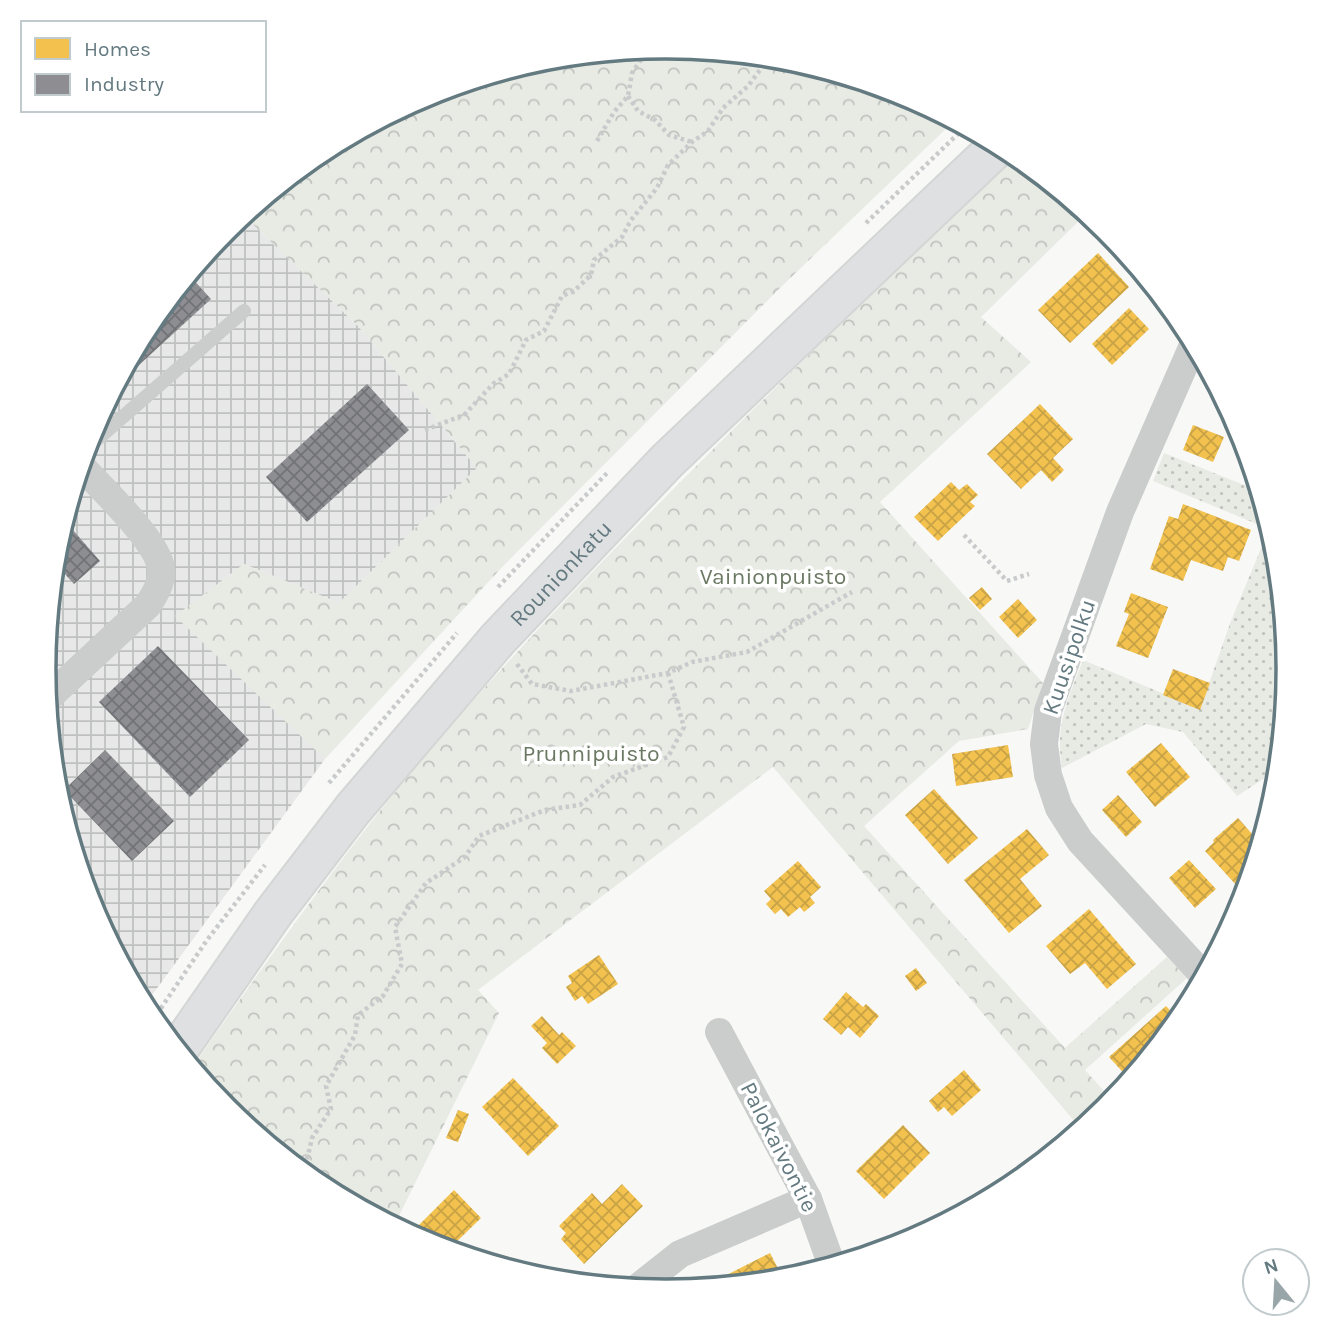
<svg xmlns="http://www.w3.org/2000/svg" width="1332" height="1338" viewBox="0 0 1332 1338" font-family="Karla,sans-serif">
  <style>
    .industrial { fill: url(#industrial-grid) }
    .green { fill: url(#green-dots) }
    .forest { fill: url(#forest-crowns) }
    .homes { fill: url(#homes-cross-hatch) }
    .industry { fill: url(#industry-cross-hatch) }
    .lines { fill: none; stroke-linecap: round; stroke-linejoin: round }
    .secondary-casing { stroke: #d4d5d5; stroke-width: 42 }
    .path { stroke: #c9cacb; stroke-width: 4.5; stroke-dasharray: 3.5 3.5; stroke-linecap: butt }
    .service { stroke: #cbcdcd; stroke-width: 14 }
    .minor { stroke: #cbcdcd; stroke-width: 28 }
    .secondary { stroke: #dfe0e1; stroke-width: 38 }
    .labels { text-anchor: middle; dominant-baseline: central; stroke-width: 7; stroke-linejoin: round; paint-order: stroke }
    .street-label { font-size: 23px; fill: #647a81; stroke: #fff }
    .park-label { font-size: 23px; fill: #6b7963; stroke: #fff }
    .rim { fill: none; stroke: #647a81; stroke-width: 3.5 }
  </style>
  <defs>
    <pattern id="industrial-grid" width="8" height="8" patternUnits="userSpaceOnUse" patternTransform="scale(1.75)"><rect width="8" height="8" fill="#e7e8e7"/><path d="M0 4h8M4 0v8" fill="none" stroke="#bfc1c1"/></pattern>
    <pattern id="green-dots" width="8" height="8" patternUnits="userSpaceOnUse" patternTransform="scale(1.75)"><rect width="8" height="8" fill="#e8eae4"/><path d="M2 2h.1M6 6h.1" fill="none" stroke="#c0c3be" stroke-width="1.8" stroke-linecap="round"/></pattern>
    <pattern id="forest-crowns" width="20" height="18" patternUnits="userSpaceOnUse" patternTransform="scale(1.75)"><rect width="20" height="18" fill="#e8eae4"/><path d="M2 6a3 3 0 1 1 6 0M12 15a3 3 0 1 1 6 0" fill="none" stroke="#c0c3be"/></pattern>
    <pattern id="homes-cross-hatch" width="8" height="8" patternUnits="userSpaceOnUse" patternTransform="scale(1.75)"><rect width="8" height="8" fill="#f2c14e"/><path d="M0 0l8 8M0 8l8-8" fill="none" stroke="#c8a246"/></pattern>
    <pattern id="industry-cross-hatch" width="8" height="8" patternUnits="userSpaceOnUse" patternTransform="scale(1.75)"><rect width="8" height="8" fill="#8d8d92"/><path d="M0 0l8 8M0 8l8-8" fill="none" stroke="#717377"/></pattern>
  </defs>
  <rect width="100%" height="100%" fill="#f8f8f7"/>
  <path class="industrial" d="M 243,215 L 357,325 L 477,468 L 339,603 L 244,564 L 176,616 L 325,759 L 144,1006 L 91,907 L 56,790 L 44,669 L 56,547 L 91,431 L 149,323 L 226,229 Z"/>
  <path class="green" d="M 1164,453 L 1259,491 L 1276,548 L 1288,669 L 1281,746 L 1274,772 L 1237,796 L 1183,732 L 1146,724 L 1062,768 C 1055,724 1068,700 1083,660 L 1200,709 L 1231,621 L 1269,529 L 1153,481 Z"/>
  <g class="forest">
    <path d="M 666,47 L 788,59 L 904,94 L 954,121 L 783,285 L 504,565 L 325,759 L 175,616 L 244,564 L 339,603 L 477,468 L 357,325 L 243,215 L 321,151 L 428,94 L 545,59 Z"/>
    <path d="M 1016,155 L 1087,213 L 981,317 L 1031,362 L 880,502 L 1043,683 L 1028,729 L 959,741 L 864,826 L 1065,1048 L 1167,957 L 1187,978 L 1085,1070 L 1113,1101 L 1081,1129 L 773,767 L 478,990 L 499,1013 L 394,1226 L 320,1186 L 226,1109 L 192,1067 C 278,946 363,824 462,713 C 636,517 828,337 1016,155 Z"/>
  </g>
  <g class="homes">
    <path d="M 1098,253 L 1129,287 L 1070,343 L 1038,310 Z"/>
    <path d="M 1129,308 L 1149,329 L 1112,365 L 1092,344 Z"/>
    <path d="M 1040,404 L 1073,439 L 1053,458 L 1064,470 L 1052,482 L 1041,470 L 1021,489 L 987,454 Z"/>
    <path d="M 1230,411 L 1241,431 L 1242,434 L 1224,428 Z"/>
    <path d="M 1193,425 L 1224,437 L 1213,462 L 1183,450 Z"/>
    <path d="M 951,482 L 959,490 L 967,484 L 978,495 L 970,502 L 975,506 L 938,541 L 914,517 Z"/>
    <path d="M 1183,504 L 1251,530 L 1239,561 L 1228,557 L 1223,571 L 1191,560 L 1183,581 L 1150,569 L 1169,516 L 1178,519 Z"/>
    <path d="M 982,587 L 992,599 L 980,610 L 969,598 Z"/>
    <path d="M 1131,593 L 1168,607 L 1148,658 L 1116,646 L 1129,614 L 1124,612 Z"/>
    <path d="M 1018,599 L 1037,620 L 1018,638 L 999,617 Z"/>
    <path d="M 1173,669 L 1210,683 L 1200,710 L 1163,695 Z"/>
    <path d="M 1161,743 L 1190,777 L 1155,807 L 1126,772 Z"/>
    <path d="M 1008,745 L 1013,777 L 956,786 L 952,754 Z"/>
    <path d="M 934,789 L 978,838 L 948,864 L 905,815 Z"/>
    <path d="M 1118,795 L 1142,822 L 1126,837 L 1102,810 Z"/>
    <path d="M 1238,818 L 1260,843 L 1249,880 L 1247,879 L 1238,887 L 1205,851 L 1214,842 L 1213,840 Z"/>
    <path d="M 1027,829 L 1049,855 L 1020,879 L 1042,906 L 1009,933 L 964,880 Z"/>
    <path d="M 1189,860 L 1216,889 L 1195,908 L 1169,878 Z"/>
    <path d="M 798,861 L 821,887 L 810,897 L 815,903 L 804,912 L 800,907 L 788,917 L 781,909 L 775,914 L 766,904 L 771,899 L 764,891 Z"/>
    <path d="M 1089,909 L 1136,964 L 1107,989 L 1085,963 L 1070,974 L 1046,946 Z"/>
    <path d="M 599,955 L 618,984 L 588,1004 L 582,996 L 575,1001 L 566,987 L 572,983 L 568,976 Z"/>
    <path d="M 916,968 L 927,983 L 916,991 L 905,976 Z"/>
    <path d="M 846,992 L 863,1007 L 866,1004 L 879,1016 L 860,1038 L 848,1027 L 841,1035 L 823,1019 Z"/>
    <path d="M 1166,1006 L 1179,1020 L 1130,1080 L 1109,1057 Z"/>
    <path d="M 542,1016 L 559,1035 L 562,1032 L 576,1046 L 557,1064 L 542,1048 L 547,1043 L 531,1026 Z"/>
    <path d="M 964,1070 L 981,1090 L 952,1116 L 944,1107 L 938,1112 L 929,1101 Z"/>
    <path d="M 513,1078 L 559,1126 L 528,1156 L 482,1107 Z"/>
    <path d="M 458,1110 L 469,1114 L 458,1142 L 446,1138 Z"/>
    <path d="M 903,1125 L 930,1153 L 884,1199 L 856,1171 Z"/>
    <path d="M 622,1184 L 643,1206 L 584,1264 L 561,1239 L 566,1233 L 559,1226 L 592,1193 L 602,1204 Z"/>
    <path d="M 454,1190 L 481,1218 L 448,1250 L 438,1247 L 418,1226 Z"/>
    <path d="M 770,1253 L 784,1280 L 704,1288 L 703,1287 Z"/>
  </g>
  <g class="industry">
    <path d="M 189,275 L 211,299 L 115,387 L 149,323 Z"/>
    <path d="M 367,384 L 409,430 L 307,522 L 266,477 Z"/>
    <path d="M 72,529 L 100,561 L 74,584 L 54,562 L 58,541 Z"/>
    <path d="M 158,646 L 249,740 L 190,797 L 99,702 Z"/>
    <path d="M 105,750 L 174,821 L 132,861 L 64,790 Z"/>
  </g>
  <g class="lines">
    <defs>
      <g id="secondary">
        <path id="s1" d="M 178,1050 L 274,912 L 353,809 L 498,639 L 667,461 L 999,145"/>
      </g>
    </defs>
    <use href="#secondary" class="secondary-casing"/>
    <g class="path">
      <path d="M 628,96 L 638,111 L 655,120 L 669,135 L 692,142"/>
      <path d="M 597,141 L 614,112 L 628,96 L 632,73 L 648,49"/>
      <path d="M 866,223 L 965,127"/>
      <path d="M 425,430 L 464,415 L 493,384 L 509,374 L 526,340 L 544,331 L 562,296 L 574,291 L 591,275 L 594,260 L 622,237 L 631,220 L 657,188 L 668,165 L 692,142 L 708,131 L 723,108 L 748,86 L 763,66 L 773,57"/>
      <path d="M 964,535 L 1007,581 L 1029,574"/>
      <path d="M 498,587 L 608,472"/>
      <path d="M 517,664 L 532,684 L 571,691 L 668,673 L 692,662 L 747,652 L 852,592"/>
      <path d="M 329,783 L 457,633"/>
      <path d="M 153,1020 L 207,940 L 265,865"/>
      <path d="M 304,1173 L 312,1138 L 331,1109 L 326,1086 L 355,1035 L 358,1015 L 383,996 L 402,964 L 395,927 L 426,883 L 465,857 L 479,836 L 545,810 L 580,805 L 613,777 L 668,757 L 684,727 L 668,673"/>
    </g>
    <g class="service">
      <path d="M 86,449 L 244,311"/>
      <path d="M 48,626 L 53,610 L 50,606"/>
    </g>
    <g class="minor">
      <path d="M 1194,343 L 1120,512 L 1048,711 L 1044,744 L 1048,775 L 1059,808 L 1080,841 L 1204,976"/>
      <path d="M 47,699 L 148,605 C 155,594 162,583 161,569 C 159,542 101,488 81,466"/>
      <path d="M 719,1032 L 808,1199 L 832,1266"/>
      <path d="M 637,1288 L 680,1254 L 808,1199"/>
    </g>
    <use href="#secondary" class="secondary"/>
  </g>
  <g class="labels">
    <g class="street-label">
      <text stroke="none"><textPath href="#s1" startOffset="612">Rounionkatu</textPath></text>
      <text transform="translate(1069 657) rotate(-71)">Kuusipolku</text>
      <text transform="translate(779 1147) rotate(63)">Palokaivontie</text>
    </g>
    <g class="park-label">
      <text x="773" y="576">Vainionpuisto</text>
      <text x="591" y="753">Prunnipuisto</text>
    </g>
  </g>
  <path d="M0 0H1332V1338H0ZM56 669a610 610 0 1 1 1220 0a610 610 0 1 1-1220 0Z" fill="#fff" fill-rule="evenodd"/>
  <path class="rim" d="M56 669a610 610 0 1 1 1220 0a610 610 0 1 1-1220 0Z"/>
  <rect x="21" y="21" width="245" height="91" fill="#ffffff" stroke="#c1cacd" stroke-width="2"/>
  <rect x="35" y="38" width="35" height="21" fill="#f2c14e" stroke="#c1cacd" stroke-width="2"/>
  <text x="84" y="56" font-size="21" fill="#647a81">Homes</text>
  <rect x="35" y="74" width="35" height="21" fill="#8d8d92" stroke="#c1cacd" stroke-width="2"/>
  <text x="84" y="91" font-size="21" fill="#647a81">Industry</text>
  <g transform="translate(1276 1282) rotate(342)"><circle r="33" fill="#ffffff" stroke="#c1cacd" stroke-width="2"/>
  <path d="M0-5L12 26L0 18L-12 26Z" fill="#98a6aa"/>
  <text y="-10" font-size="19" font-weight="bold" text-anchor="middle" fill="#647a81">N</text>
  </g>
</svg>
